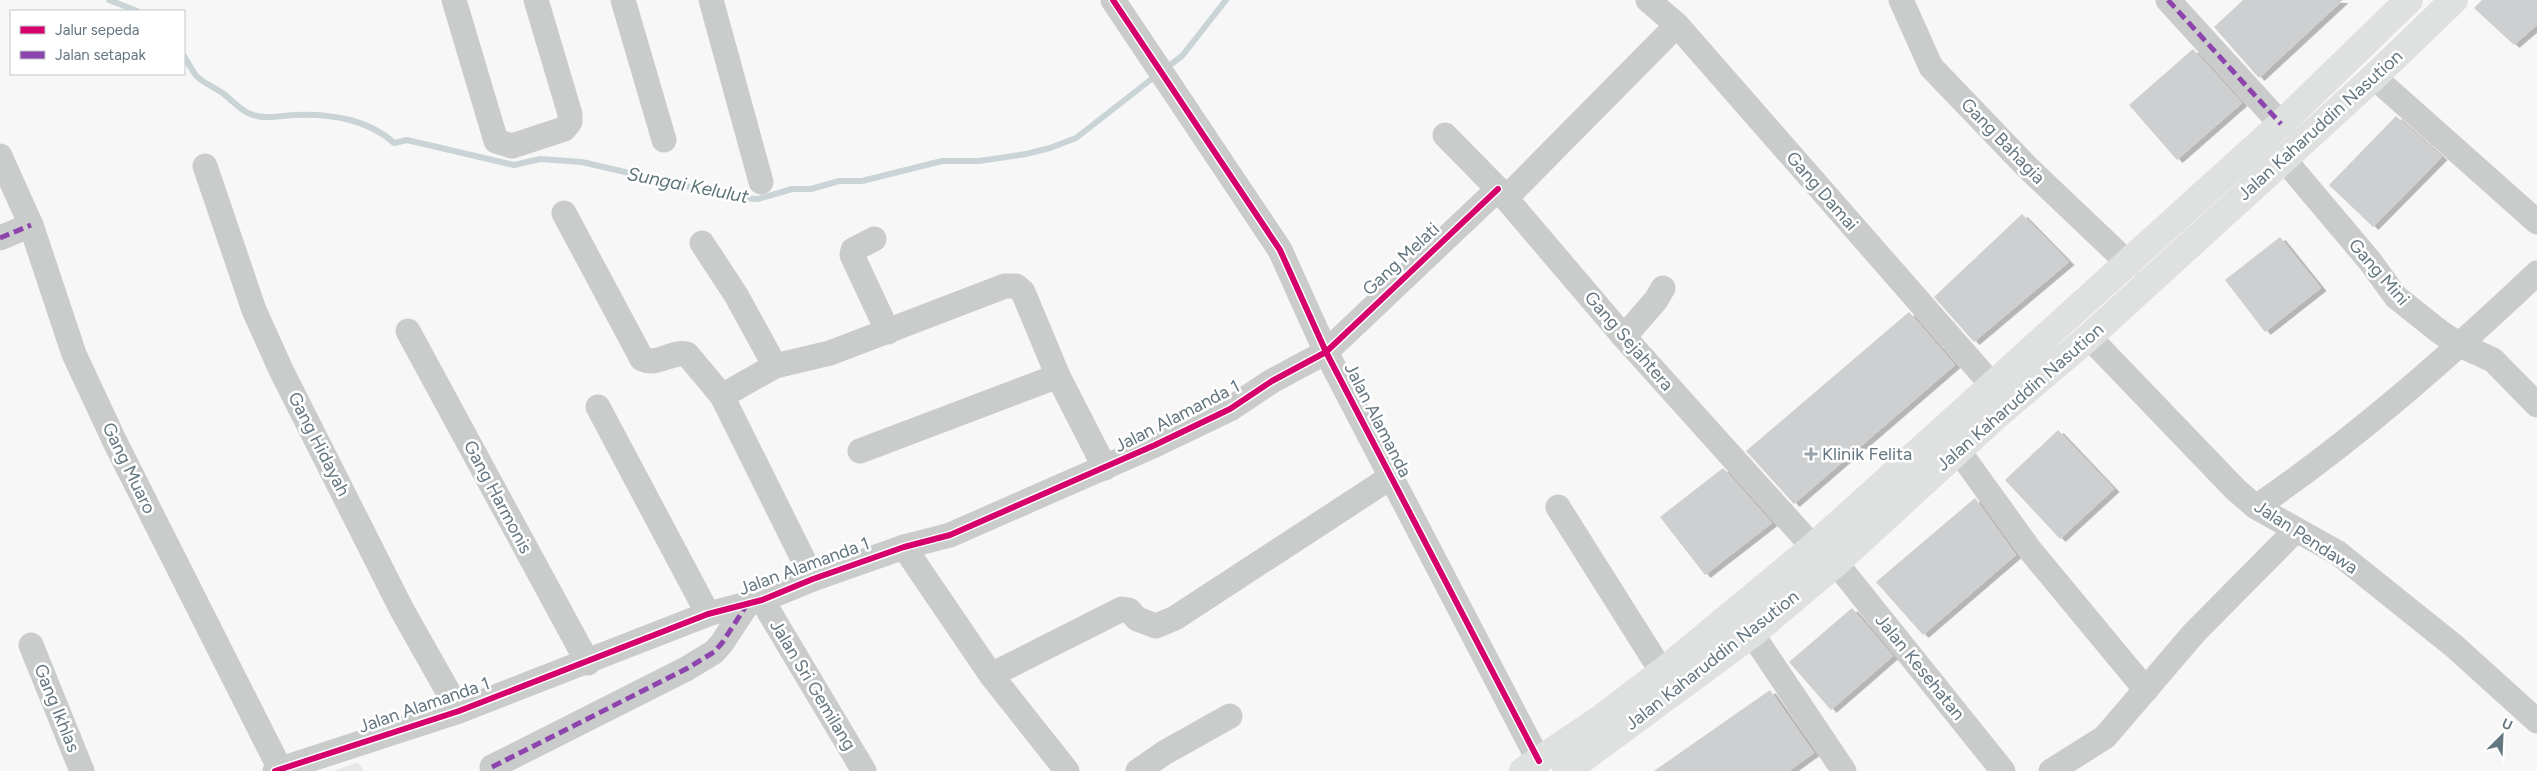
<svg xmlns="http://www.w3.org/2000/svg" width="2537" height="771" viewBox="0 0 2537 771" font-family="Figtree,sans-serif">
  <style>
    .built { fill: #e6e8e7 }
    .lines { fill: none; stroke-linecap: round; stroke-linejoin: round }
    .stream { stroke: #cad4d6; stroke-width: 6 }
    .building { fill: #cdcfd0; filter: url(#shadow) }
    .minor { stroke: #cacccc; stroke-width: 25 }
    .highway { stroke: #dfe0e0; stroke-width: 28 }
    .quiet { stroke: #8e44ad; stroke-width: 5; stroke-dasharray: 10 5; stroke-linecap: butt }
    .cycleway-casing { stroke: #fff; stroke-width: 9 }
    .cycleway { stroke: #d6006c; stroke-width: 6 }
    .poi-dot { fill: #97a3aa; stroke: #fff; stroke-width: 2 }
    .labels { text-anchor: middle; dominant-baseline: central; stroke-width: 5; stroke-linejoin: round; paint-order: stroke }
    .street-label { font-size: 18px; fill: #647680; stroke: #fff }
    .poi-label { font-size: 18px; fill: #647680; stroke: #fff; text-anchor: start }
    .water-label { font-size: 19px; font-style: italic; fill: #5e757b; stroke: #fff }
  </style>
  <defs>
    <filter id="shadow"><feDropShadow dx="5.5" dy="3" stdDeviation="0" flood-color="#0004"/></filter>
  </defs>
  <rect width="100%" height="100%" fill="#f7f7f7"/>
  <path class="built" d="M 358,762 L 364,771 L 334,771 Z"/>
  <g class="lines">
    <g class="stream">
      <path d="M 109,0 L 137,11"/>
      <path d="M 184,56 C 199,83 197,77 221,92 C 230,98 238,108 248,113 C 262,120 280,116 294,115 C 328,113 368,119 394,143 L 407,140 L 514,165 L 540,159 L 582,162 L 732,197 L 758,199 L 792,189 L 811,189 L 839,181 L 862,181 L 942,161 L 979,161 L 1026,154 L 1050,148 L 1076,138 L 1158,74"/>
      <path d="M 1166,68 L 1182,56 L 1226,0"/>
    </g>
  </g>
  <g class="building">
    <path d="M 2243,0 L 2343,0 L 2259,78 L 2214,27 Z"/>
    <path d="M 2482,0 L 2537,0 L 2537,25 L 2514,45 L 2474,8 Z"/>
    <path d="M 2193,49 L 2242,103 L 2177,160 L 2129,105 Z"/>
    <path d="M 2396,116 L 2442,157 L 2373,227 L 2329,185 Z"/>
    <path d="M 2022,214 L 2069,262 L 1974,342 L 1934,297 Z"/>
    <path d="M 2280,237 L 2321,288 L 2265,332 L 2225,280 Z"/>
    <path d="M 1909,312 L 1955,365 L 1794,504 L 1746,451 Z"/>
    <path d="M 2058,430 L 2114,489 L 2060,539 L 2005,480 Z"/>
    <path d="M 1723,468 L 1772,523 L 1705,575 L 1660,517 Z"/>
    <path d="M 1975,498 L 2016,555 L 1923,635 L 1876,582 Z"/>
    <path d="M 1852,608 L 1893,656 L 1831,710 L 1789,662 Z"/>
    <path d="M 1770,690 L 1814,753 L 1789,771 L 1654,771 Z"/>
  </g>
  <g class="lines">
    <g class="minor">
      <path d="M 454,0 L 496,141 L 512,146 L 564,129 L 570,122 L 570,114 L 536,0"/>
      <path d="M 623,0 L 664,140"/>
      <path d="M 711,0 L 761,182"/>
      <path d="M 1113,0 L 1280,250 L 1326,352 L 1539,761"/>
      <path d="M 1648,0 L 1677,25 L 1993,386"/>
      <path d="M 1901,0 L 1931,67 L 2028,168 L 2129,264"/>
      <path d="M 2168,0 L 2281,124"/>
      <path d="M 2374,77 L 2537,222"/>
      <path d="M 1445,135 L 1498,189 L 1624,337 L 1813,547"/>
      <path d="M 0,156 L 31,225 L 74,354 L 115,442 L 280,769"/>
      <path d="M 2283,158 L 2369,260 L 2396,297 L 2440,332 L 2460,345 L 2493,360 L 2537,405"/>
      <path d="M 205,166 L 254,310 L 281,370 L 402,610 L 459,711"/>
      <path d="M 1506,198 L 1677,25"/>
      <path d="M 564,213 L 642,359 C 658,366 671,351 687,354 L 722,396 L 813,579"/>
      <path d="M 0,238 L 31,225"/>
      <path d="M 874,239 L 853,250 L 852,255 L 888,332"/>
      <path d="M 702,243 L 736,295 L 775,366"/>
      <path d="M 408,331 L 588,663"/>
      <path d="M 1624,337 L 1656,300 L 1663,288"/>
      <path d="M 2089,337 L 2236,490 L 2256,507 L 2338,553 L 2454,646 L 2537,721"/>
      <path d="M 722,396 L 775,366 L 830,353 L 1005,286 L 1016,286 L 1023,292 L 1058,376 L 1105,468"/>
      <path d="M 598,407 L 708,614"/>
      <path d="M 1958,450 L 2030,550 L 2146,690"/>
      <path d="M 860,451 L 1058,376"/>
      <path d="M 1558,507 L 1662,672"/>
      <path d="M 2256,507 C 2357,438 2448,357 2537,273"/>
      <path d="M 904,547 L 991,675 L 1067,771"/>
      <path d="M 1836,563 L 2003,771"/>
      <path d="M 762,600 L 864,771"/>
      <path d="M 1752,634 L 1844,771"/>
      <path d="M 31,645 L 82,771"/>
      <path d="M 991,675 L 1122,609 L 1129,610 L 1137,619 L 1156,626 L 1175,618 L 1391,477"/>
      <path d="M 492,767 L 686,669 L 714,652 L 722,643 L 748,603"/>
      <path d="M 275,771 L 459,711 L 708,614 L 762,600 L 813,579 L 904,547 L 950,535 L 1155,445 L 1230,409 L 1272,381 L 1326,352 L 1498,189"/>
      <path d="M 1138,771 L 1164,753 L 1230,716"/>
      <path d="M 2051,771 L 2105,737 L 2194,633 L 2295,531"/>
    </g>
    <g class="highway">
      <path d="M 1523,771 L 1603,717 L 1662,672 L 1813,547 L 2281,124 L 2409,0"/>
      <path d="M 1566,771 L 1752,634 L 1836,563 L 1996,416 L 2089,337 L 2374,77 L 2454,0"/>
    </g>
    <g class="quiet">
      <path d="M 2168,0 L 2281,124"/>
      <path d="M 0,238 L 31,225"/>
      <path d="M 492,767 L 686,669 L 714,652 L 722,643 L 748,603"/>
    </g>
    <defs>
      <g id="cycleway">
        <path d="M 1113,0 L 1280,250 L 1326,352 L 1539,761"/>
        <path d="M 275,771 L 459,711 L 708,614 L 762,600 L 813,579 L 904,547 L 950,535 L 1155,445 L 1230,409 L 1272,381 L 1326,352 L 1498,189"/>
      </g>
    </defs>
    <use href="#cycleway" class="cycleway-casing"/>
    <use href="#cycleway" class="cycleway"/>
  </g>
  <path class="poi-dot" d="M1808.5 446.5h5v5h5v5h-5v5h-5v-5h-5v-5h5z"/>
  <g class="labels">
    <g class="street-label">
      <text transform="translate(2320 125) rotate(-42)">Jalan Kaharuddin Nasution</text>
      <text transform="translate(2003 141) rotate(46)">Gang Bahagia</text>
      <text transform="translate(1822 191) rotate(49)">Gang Damai</text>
      <text transform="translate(1401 259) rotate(-43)">Gang Melati</text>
      <text transform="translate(2379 272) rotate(49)">Gang Mini</text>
      <text transform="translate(1629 341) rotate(49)">Gang Sejahtera</text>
      <text transform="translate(2020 397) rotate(-41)">Jalan Kaharuddin Nasution</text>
      <text transform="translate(1177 416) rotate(-27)">Jalan Alamanda 1</text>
      <text transform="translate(1378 420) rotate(63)">Jalan Alamanda</text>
      <text transform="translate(319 444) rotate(63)">Gang Hidayah</text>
      <text transform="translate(129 468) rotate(64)">Gang Muaro</text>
      <text transform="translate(498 497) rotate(62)">Gang Harmonis</text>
      <text transform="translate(2306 537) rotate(33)">Jalan Pendawa</text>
      <text transform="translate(804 566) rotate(-20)">Jalan Alamanda 1</text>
      <text transform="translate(1712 660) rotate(-38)">Jalan Kaharuddin Nasution</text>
      <text transform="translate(1920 667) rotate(51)">Jalan Kesehatan</text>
      <text transform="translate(813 685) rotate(59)">Jalan Sri Gemilang</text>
      <text transform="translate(424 705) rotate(-19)">Jalan Alamanda 1</text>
      <text transform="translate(57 708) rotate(68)">Gang Ikhlas</text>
    </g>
    <g class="poi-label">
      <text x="1822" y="454">Klinik Felita</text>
    </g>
    <g class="water-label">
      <text transform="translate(688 185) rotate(11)">Sungai Kelulut</text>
    </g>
  </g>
  <rect x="10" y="10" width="175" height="65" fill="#ffffff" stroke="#c1c8cc"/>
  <rect x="20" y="26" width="25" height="8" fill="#d6006c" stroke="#c1c8cc"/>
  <text x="55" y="35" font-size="15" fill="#647680">Jalur sepeda</text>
  <rect x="20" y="51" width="25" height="8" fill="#8e44ad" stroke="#c1c8cc"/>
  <text x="55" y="60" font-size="15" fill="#647680">Jalan setapak</text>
  <g transform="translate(2502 736) rotate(24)" stroke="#ffffff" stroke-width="4" paint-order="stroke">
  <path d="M0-4L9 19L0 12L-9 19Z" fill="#647680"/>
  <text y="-8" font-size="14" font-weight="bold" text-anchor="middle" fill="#647680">U</text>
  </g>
</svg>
